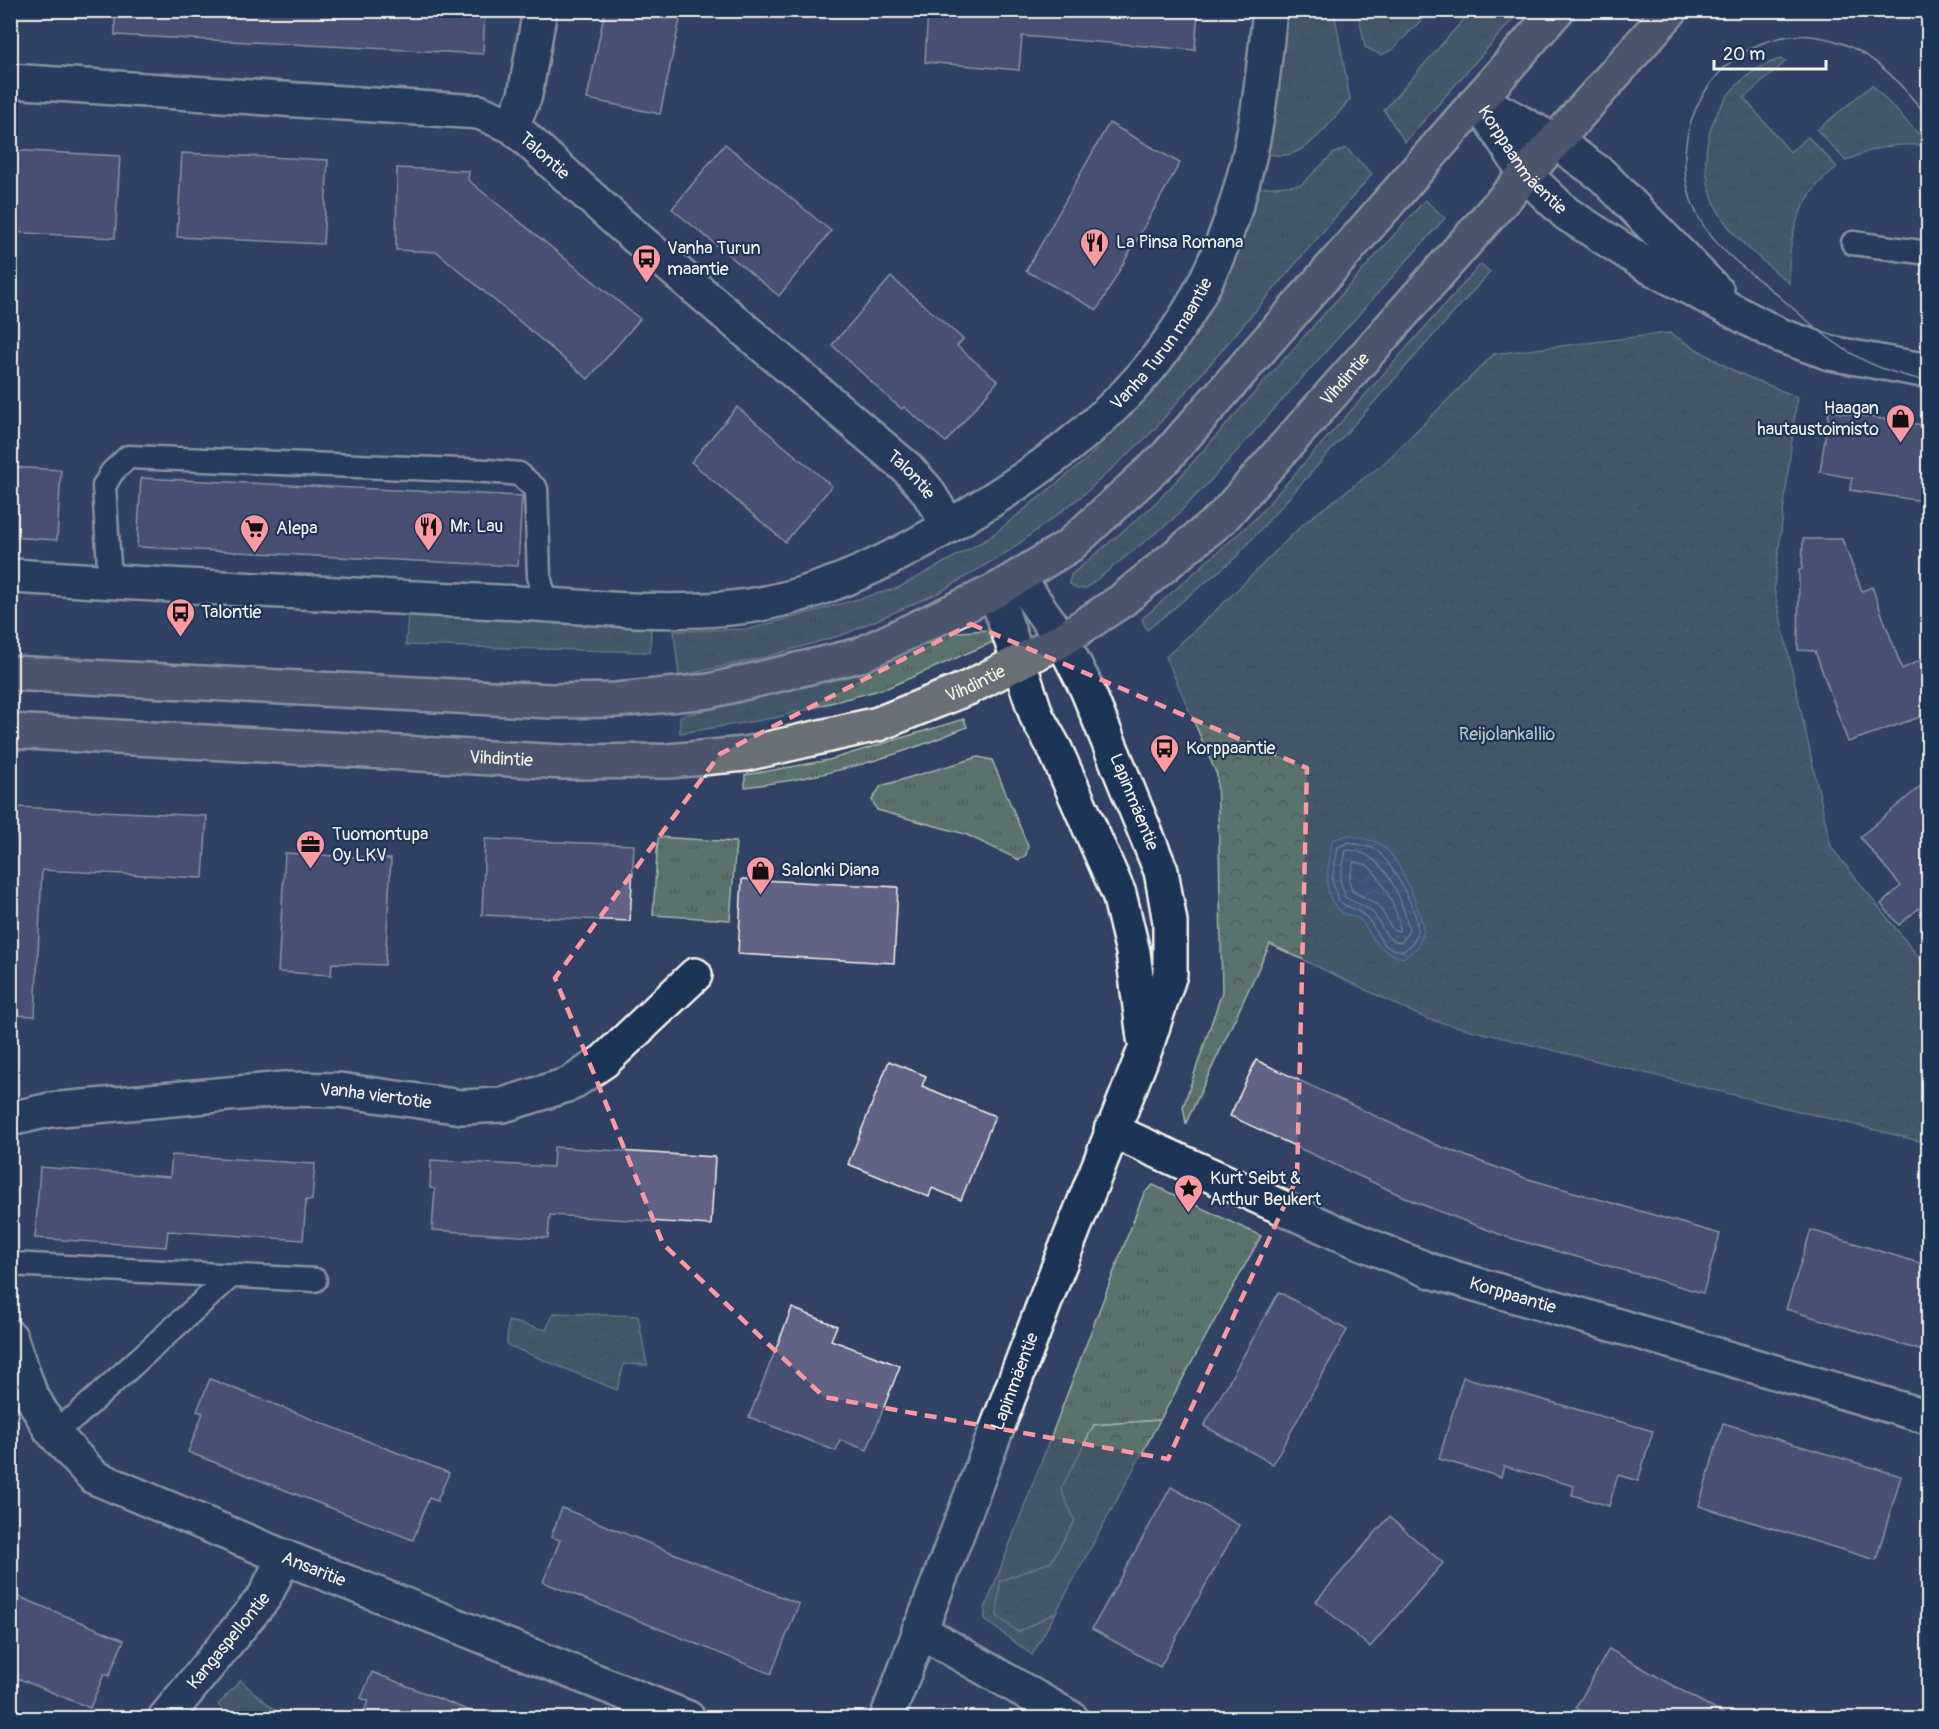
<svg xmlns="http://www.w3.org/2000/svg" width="1939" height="1729" viewBox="0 0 1939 1729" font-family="Pangolin,sans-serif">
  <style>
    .grass { fill: url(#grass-tufts); stroke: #a7b2ab; stroke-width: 1.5 }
    .forest { fill: url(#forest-crowns); stroke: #a7b2ab; stroke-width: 1.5 }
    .water { fill: url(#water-waves); stroke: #8d9fb2; stroke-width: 1.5 }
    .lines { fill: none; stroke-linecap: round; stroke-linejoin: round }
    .shore { stroke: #afbbc4; stroke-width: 1.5 }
    .building { fill: #626285; stroke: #f4f1e8; stroke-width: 1.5 }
    .lane-casing { stroke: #f4f1e8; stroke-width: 27 }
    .street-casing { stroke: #f4f1e8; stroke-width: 38 }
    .secondary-casing { stroke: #f4f1e8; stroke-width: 38 }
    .primary-casing { stroke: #f4f1e8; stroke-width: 38 }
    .lane { stroke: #1d3557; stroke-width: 22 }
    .street { stroke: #1d3557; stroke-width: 33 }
    .secondary { stroke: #1d3557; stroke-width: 33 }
    .primary { stroke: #6a7074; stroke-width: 33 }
    .tram { stroke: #f4f1e8; stroke-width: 1.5 }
    .marked { fill: none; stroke: #ff9aa2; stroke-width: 4.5; stroke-dasharray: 12 8; stroke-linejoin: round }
    .labels { text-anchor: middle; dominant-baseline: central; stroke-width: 4.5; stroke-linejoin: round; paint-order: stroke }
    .street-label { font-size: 18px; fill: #f4f1e8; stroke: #1d3557 }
    .poi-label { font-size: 18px; fill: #f4f1e8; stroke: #1d3557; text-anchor: start }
    .park-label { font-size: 18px; fill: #bec5bd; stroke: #1d3557 }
  </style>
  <defs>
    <pattern id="grass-tufts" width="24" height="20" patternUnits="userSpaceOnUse" patternTransform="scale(1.5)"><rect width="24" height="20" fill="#5a726e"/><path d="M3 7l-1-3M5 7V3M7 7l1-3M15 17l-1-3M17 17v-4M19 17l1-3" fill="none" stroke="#515b58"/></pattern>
    <pattern id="forest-crowns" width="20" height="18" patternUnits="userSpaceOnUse" patternTransform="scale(1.5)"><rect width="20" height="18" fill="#5a726e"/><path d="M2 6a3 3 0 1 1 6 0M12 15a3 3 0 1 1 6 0" fill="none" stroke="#515b58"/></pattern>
    <pattern id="water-waves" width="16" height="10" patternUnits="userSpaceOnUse" patternTransform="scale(1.5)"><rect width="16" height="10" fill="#48698e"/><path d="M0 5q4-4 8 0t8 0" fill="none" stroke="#637f9e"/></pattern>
  </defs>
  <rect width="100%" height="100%" fill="#324265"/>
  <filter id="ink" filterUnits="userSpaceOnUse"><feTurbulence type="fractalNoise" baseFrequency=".0167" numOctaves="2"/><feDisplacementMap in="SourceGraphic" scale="12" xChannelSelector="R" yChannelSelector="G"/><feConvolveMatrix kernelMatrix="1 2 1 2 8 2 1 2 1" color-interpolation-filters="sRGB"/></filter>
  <g filter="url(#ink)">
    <g class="grass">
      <path d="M 1283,11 L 1334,11 L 1350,99 C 1329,124 1302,166 1266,153 Z"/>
      <path d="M 1358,11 L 1358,10 L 1430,11 L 1392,50 L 1381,55 L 1365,47 Z"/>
      <path d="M 1471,11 L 1520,11 L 1405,142 L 1384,110 Z"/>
      <path d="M 1780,59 L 1786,61 L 1744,98 L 1790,152 L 1808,137 L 1837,167 C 1798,196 1787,237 1789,283 C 1767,264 1739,244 1723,219 C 1685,160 1713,80 1780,59 Z"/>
      <path d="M 1872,85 L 1928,144 L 1928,146 C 1898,142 1873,147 1846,161 L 1817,130 Z"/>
      <path d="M 1346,148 L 1372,174 L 1151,433 L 1083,495 L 1009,551 L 940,592 L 845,634 L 766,657 L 679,676 L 674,631 L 750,629 L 898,588 L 989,538 L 1088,458 L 1168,370 L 1258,188 L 1301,185 L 1333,154 Z"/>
      <path d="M 1425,200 L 1445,218 L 1210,481 L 1172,520 L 1086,588 L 1077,589 L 1069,583 L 1071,575 L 1148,510 L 1172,486 Z"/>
      <path d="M 1481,264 L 1490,272 L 1235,558 L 1147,630 L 1142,619 L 1255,519 Z"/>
      <path d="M 408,611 L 651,626 L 650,652 L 406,645 Z"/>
      <path d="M 988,630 L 994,637 L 991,643 L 887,688 L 774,718 L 680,733 L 680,716 L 787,691 L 886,659 L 946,633 Z"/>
      <path d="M 964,719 L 967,727 C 895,758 823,778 745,787 L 745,775 L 829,760 Z"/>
      <path d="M 978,757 L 992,760 L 1028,846 L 1026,855 L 1019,860 L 965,834 L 877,810 L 872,800 L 881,786 Z"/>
      <path d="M 658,837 L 736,842 L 730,920 L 653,915 Z"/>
      <path d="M 1153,1185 L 1261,1236 L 1160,1420 L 1094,1425 L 1075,1521 L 1051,1562 L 1000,1581 L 1018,1632 L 1056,1612 L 1032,1655 L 985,1620 L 985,1609 L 1144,1193 Z"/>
    </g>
    <g class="forest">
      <path d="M 1669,333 L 1736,372 L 1797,397 L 1774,589 L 1831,847 L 1928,969 L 1928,1143 L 1427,1019 L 1270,944 L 1186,1123 L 1183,1107 L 1222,992 L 1219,844 L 1217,775 L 1166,657 L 1230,597 L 1304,523 L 1383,464 L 1494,354 Z"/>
      <path d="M 554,1313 L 638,1316 L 647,1365 L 624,1364 L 617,1390 L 507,1345 L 508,1321 L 546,1330 Z"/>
      <path d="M 1160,1420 L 1056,1612 L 1018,1632 L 997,1616 L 1000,1581 L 1051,1562 L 1075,1521 L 1061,1489 L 1094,1425 Z"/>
      <path d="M 241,1680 L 241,1681 L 284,1718 L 233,1718 L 218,1705 Z"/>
    </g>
    <path class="water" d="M 1349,835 C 1358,838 1368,839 1376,842 C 1400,853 1419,908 1424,932 L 1417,948 L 1403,958 C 1380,952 1375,942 1363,923 C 1359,916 1350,917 1343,913 C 1318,897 1330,865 1332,840 Z"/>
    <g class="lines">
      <g class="shore">
        <path d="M 1349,842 C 1357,845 1370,846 1376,850 C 1391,861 1421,914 1417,933 C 1415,941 1410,947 1403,951 C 1375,949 1380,929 1365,916 C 1357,909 1347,908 1339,901 L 1332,880 L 1338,847 Z"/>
        <path d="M 1346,850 C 1384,850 1402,897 1409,930 L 1402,942 C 1382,943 1383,921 1370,910 C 1363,904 1353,903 1345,897 L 1340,880 Z"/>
        <path d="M 1354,862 C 1359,863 1364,863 1368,866 C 1380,875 1402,917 1399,931 L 1393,930 L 1378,905 L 1352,891 L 1349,880 Z"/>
      </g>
    </g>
    <g class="building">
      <path d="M 115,10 L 485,10 L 483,54 L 115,35 Z"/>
      <path d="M 605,10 L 682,10 L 660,114 L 587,99 Z"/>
      <path d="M 928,10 L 1198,10 L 1195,50 L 1022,36 L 1019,70 L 925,62 Z"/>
      <path d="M 1109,123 L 1180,163 L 1097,310 L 1026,271 Z"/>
      <path d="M 725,144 L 831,231 L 779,296 L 672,209 Z"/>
      <path d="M 10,150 L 120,156 L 115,238 L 10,232 Z"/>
      <path d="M 182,153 L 328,160 L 323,244 L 177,237 Z"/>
      <path d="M 397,168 L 469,171 L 468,180 L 640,319 L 588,379 L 437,252 L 396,250 Z"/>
      <path d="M 891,277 L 963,339 L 957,346 L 998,381 L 946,442 L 904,407 L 902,409 L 892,401 L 832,345 Z"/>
      <path d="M 737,407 L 832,486 L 785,542 L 691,462 Z"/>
      <path d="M 1829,411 L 1929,426 L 1929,502 L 1850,490 L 1852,478 L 1820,472 Z"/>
      <path d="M 10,467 L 61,470 L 57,540 L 10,537 Z"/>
      <path d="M 141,478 L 522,496 L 518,566 L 137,547 Z"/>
      <path d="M 1803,539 L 1842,539 L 1862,591 L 1872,587 L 1902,669 L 1929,656 L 1929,714 L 1848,742 L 1815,651 L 1798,650 L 1799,570 L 1802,569 Z"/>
      <path d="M 1929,779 L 1929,919 L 1919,908 L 1899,925 L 1881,904 L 1901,886 L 1860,837 Z"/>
      <path d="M 17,807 L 207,816 L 203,878 L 42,870 L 35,1016 L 10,1015 L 10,865 L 14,865 Z"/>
      <path d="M 485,839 L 634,845 L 630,921 L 482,915 Z"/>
      <path d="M 285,853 L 391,859 L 385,965 L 332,963 L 331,975 L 278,972 Z"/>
      <path d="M 742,879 L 898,887 L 894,963 L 738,954 Z"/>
      <path d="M 1256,1060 L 1439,1146 L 1525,1178 L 1720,1234 L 1703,1293 L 1507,1237 L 1449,1215 L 1413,1201 L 1230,1116 Z"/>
      <path d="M 889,1061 L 926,1076 L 922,1086 L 995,1116 L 961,1200 L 932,1188 L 929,1197 L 848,1164 Z"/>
      <path d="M 554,1147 L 715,1157 L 711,1225 L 550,1215 L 548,1238 L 432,1230 L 435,1189 L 430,1188 L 431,1160 L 553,1167 Z"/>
      <path d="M 172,1155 L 315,1164 L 312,1200 L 306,1200 L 303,1240 L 168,1231 L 166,1247 L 35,1238 L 40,1167 L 170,1177 Z"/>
      <path d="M 1811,1230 L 1929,1266 L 1929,1353 L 1786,1309 Z"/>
      <path d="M 1279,1292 L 1347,1330 L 1273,1464 L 1204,1426 Z"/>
      <path d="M 792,1308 L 837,1326 L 831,1340 L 900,1366 L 867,1450 L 840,1440 L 836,1451 L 749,1417 Z"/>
      <path d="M 1463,1377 L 1653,1431 L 1638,1481 L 1618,1475 L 1609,1506 L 1572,1495 L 1574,1486 L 1504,1466 L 1501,1477 L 1439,1459 Z"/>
      <path d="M 210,1379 L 449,1473 L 437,1501 L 429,1498 L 413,1540 L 188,1452 L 203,1413 L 197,1411 Z"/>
      <path d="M 1723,1423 L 1901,1476 L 1876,1560 L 1699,1506 Z"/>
      <path d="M 1171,1487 L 1239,1525 L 1160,1667 L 1092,1629 Z"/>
      <path d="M 562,1508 L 799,1604 L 771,1674 L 543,1582 L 560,1540 L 551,1537 Z"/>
      <path d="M 1389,1517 L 1443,1563 L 1370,1647 L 1316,1601 Z"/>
      <path d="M 10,1593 L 124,1640 L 109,1676 L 104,1674 L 90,1708 L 10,1675 Z"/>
      <path d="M 1609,1649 L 1732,1719 L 1594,1719 L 1576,1708 Z"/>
      <path d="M 372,1672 L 485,1717 L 484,1719 L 361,1719 L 368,1701 L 361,1698 Z"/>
    </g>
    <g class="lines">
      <defs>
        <g id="lane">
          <path d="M 1853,243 L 1928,253"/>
          <path d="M 110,582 L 104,486 L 112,472 L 128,457 L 487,471 L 519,474 L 536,489 L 539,576 L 546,604"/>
          <path d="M 10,1264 L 315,1280"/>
          <path d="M 51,1430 L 75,1417 L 230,1277"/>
        </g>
        <g id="street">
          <path id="s1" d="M 10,81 L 479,112 L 512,126 L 618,222 L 907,468 L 926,489 L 949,526"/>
          <path d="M 512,126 L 525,95 L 540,10"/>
          <path id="s2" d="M 10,576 C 173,585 336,595 499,602 C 581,606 667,617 748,606 C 828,594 900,556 969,514 C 1109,429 1202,341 1244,177 C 1259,123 1264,66 1270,10"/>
          <path id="s3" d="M 10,1119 L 50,1110 L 284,1089 L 339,1090 L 462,1107 L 503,1105 L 570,1084 L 604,1061 L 695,975"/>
          <path id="s4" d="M 1111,1130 L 1338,1233 L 1431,1271 L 1928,1417"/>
          <path id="s5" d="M 10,1337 L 30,1393 L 51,1430 L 94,1477 L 284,1557 L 688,1718"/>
          <path d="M 919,1630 L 1071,1718"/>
          <path id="s6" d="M 165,1718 L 265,1596 L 284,1557"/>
        </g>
        <g id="secondary">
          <path id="s7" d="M 1478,100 L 1527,176 L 1567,214 L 1650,267 L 1779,335 L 1830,353 L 1928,371"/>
          <path d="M 1481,101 L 1556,142 L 1602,175 L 1717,292"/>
          <path d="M 995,591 L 1037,717 L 1055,749 L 1119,894 L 1133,952 L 1144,1038"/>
          <path id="s8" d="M 887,1718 L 1049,1291 L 1146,1047 L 1170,974 L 1170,922 L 1161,871 L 1087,689 L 1062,640 L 1018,578"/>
        </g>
        <g id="primary">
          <path d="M 10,673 L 551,701 L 616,700 L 709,691 L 860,655 L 995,591 L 1069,546 L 1166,457 L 1557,10"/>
          <path id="s9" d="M 10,731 L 563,762 L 669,761 L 745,754 L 878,724 L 968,688 L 1062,640 L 1121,601 L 1222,518 L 1671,10"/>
        </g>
      </defs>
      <use href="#lane" class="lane-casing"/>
      <use href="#street" class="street-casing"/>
      <use href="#secondary" class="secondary-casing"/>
      <use href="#primary" class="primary-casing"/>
      <use href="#lane" class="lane"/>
      <use href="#street" class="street"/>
      <use href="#secondary" class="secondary"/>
      <use href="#primary" class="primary"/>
      <path class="tram" d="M 1928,117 C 1904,88 1880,58 1844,44 C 1738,2 1648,125 1700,220 C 1718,252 1754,275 1781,298 C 1833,343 1859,368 1928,381"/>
    </g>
  </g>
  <path d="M0 0H1939V1729H0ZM 971,624 L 1307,768 L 1297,1178 L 1168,1459 L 824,1397 L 663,1244 L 555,978 L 720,754 Z" fill="#324265" fill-opacity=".55" fill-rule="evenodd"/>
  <path class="marked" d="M 971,624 L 1307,768 L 1297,1178 L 1168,1459 L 824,1397 L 663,1244 L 555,978 L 720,754 Z"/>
  <defs>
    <symbol id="restaurant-pin" viewBox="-11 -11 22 30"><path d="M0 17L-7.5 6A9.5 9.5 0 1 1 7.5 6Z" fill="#ff9aa2" stroke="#1d3557"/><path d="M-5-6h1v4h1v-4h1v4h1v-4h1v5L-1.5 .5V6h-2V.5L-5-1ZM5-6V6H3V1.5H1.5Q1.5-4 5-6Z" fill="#111"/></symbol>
    <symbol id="bus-pin" viewBox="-11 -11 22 30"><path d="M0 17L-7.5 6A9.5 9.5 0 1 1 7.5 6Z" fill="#ff9aa2" stroke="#1d3557"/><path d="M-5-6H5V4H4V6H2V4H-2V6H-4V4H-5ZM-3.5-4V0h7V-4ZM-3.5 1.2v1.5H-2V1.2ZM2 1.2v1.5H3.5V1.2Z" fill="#111"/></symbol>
    <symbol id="shop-pin" viewBox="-11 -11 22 30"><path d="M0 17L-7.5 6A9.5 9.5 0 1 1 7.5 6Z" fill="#ff9aa2" stroke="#1d3557"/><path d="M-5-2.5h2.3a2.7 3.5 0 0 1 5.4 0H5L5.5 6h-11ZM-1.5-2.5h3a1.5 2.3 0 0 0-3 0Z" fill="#111"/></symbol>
    <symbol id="supermarket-pin" viewBox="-11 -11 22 30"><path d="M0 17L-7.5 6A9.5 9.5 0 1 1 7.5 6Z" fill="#ff9aa2" stroke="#1d3557"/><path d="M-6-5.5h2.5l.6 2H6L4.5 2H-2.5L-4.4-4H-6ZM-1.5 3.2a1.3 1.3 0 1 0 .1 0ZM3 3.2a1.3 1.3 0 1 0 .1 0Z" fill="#111"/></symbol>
    <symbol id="office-pin" viewBox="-11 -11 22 30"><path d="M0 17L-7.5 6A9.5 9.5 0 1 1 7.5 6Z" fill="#ff9aa2" stroke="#1d3557"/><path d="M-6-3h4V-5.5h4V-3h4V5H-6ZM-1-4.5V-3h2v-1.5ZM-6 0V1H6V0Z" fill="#111"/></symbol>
    <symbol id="sight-pin" viewBox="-11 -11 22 30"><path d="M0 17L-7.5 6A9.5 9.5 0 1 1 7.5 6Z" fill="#ff9aa2" stroke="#1d3557"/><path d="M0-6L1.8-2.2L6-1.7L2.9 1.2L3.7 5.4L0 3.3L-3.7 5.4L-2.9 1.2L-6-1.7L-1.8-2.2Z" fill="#111"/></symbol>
  </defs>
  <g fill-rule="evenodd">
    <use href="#restaurant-pin" x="1078" y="226" width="33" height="45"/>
    <use href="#bus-pin" x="630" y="242" width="33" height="45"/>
    <use href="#shop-pin" x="1884" y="402" width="33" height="45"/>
    <use href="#restaurant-pin" x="412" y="510" width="33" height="45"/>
    <use href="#supermarket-pin" x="238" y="512" width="33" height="45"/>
    <use href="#bus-pin" x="164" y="596" width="33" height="45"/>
    <use href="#bus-pin" x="1148" y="732" width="33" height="45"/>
    <use href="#office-pin" x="294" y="828" width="33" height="45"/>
    <use href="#shop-pin" x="744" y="854" width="33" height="45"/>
    <use href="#sight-pin" x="1172" y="1172" width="33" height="45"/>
  </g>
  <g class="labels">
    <g class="street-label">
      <text stroke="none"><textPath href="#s1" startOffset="550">Talontie</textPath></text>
      <text stroke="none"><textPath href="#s7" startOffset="75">Korppaanmäentie</textPath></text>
      <text stroke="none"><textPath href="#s2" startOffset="1240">Vanha Turun maantie</textPath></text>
      <text stroke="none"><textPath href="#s9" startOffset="1462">Vihdintie</textPath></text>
      <text stroke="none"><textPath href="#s1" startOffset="1036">Talontie</textPath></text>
      <text stroke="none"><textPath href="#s9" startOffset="978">Vihdintie</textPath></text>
      <text stroke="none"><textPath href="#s9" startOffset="492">Vihdintie</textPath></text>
      <text transform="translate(1134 802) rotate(68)">Lapinmäentie</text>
      <text stroke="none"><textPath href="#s3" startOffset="368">Vanha viertotie</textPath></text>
      <text stroke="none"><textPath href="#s4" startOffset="435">Korppaantie</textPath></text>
      <text stroke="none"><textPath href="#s8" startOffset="360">Lapinmäentie</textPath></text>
      <text stroke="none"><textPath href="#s5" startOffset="404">Ansaritie</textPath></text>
      <text stroke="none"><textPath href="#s6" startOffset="100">Kangaspellontie</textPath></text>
    </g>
    <g class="poi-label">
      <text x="1116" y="242">La Pinsa Romana</text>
      <text x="667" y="248">Vanha Turun<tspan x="667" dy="21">maantie</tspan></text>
      <text x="1879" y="408" text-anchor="end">Haagan<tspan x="1879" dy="21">hautaustoimisto</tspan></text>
      <text x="450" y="526">Mr. Lau</text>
      <text x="276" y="528">Alepa</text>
      <text x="201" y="612">Talontie</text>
      <text x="1186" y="748">Korppaantie</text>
      <text x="332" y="834">Tuomontupa<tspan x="332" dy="21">Oy LKV</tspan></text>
      <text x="781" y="870">Salonki Diana</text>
      <text x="1210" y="1178">Kurt Seibt &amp;<tspan x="1210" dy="21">Arthur Beukert</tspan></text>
    </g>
    <g class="park-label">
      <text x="1507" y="734">Reijolankallio</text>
    </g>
  </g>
  <rect width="1939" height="1729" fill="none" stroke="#1d3557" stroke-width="36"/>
  <rect x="18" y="18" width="1903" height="1693" fill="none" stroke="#f4f1e8" stroke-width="2" filter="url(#ink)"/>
  <path d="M1714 60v9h112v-9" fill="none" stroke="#f4f1e8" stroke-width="3"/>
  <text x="1723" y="60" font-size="18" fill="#f4f1e8" stroke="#1d3557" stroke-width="4.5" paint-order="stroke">20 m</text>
</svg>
